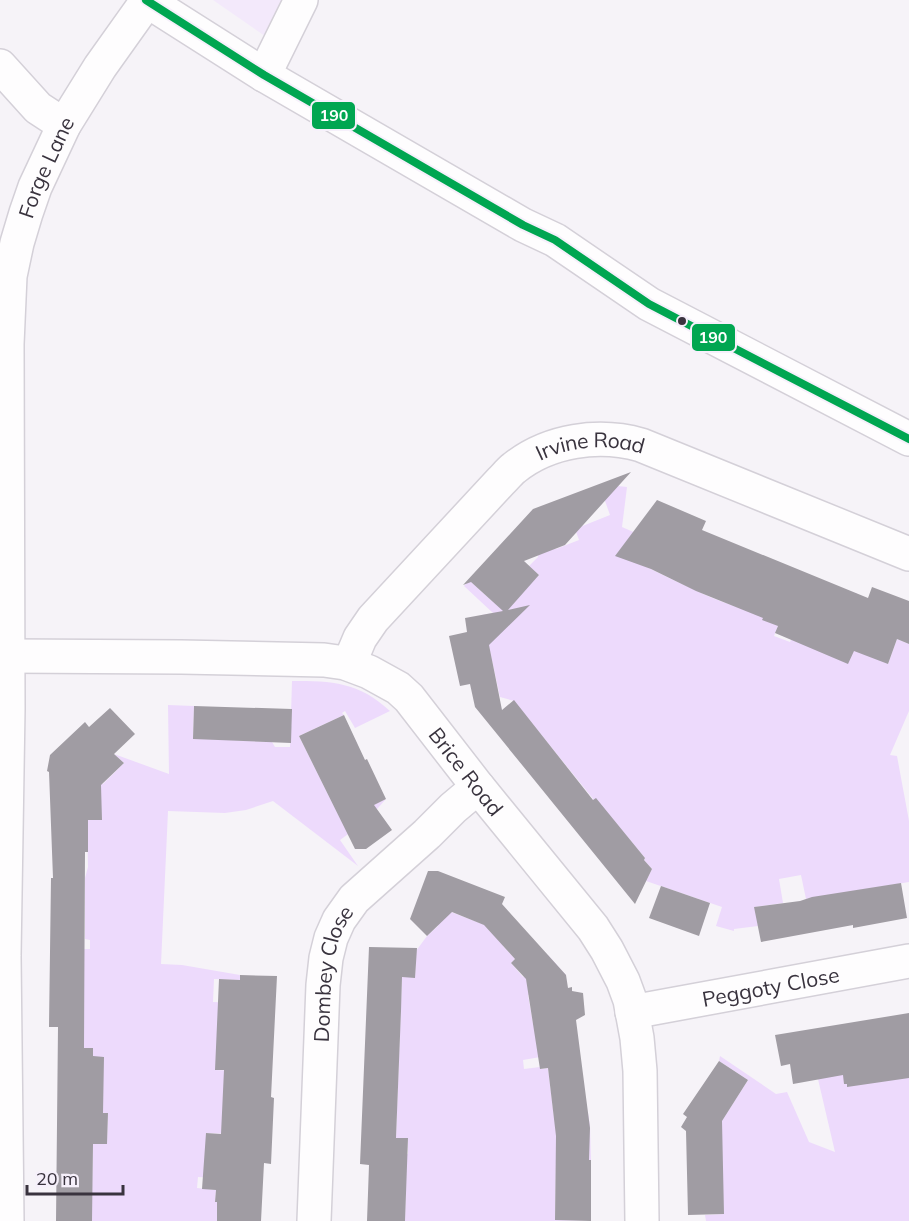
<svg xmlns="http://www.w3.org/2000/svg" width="909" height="1221" viewBox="0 0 909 1221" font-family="Mulish,sans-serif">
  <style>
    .built { fill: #f3e9fb }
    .green { fill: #eddafc }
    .building { fill: #a09ca3 }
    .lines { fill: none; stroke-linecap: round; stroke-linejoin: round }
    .minor-casing { stroke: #d4d0d8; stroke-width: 36 }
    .major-casing { stroke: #d4d0d8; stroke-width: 36 }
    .minor { stroke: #fefdfe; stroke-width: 33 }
    .major { stroke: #fefdfe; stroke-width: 33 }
    .bus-1-casing { stroke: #f6f0fb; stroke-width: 12 }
    .bus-1 { stroke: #00a651; stroke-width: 8 }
    .bus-dot { fill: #39333e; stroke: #f6f0fb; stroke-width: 2 }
    .labels { text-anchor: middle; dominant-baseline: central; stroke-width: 6; stroke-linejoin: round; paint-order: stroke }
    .street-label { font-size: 21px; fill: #39333e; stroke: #f6f0fb }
    .line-badge { stroke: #f6f0fb; stroke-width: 2 }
    .badge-label { font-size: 16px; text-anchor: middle; font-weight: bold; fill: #fff }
  </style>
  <rect width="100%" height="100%" fill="#f6f3f8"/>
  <path class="built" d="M 213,0 L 283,0 L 265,36 Z"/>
  <g class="green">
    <path d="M 599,484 L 627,487 L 622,527 L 654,541 L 643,565 C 660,574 678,582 695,590 C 722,604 752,611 780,621 L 774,636 L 790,642 L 798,624 L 854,593 L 857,593 L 846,619 L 888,664 L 897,639 L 909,644 L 909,711 L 890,755 L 897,756 L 909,821 L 909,882 L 806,899 L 801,875 L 779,879 L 783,903 L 755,907 L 758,926 L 734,929 L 734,931 L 716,926 L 722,907 L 646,881 L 652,869 L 644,860 L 645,858 L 612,818 L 594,800 L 514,701 L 500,697 L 482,615 L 493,613 L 464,586 L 469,580 L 492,601 L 530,584 L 539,575 L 529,566 L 538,557 L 539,549 L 556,549 L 579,540 L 575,529 L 610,515 Z"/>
    <path d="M 292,681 C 332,681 359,682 390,711 L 355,728 L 345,711 L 342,713 L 344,715 L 299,736 L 341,820 L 386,799 L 377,809 L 354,826 L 355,829 L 340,840 L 358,866 L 273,801 L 246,810 L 225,813 L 168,811 L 161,964 L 182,965 L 240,975 L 240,980 L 214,979 L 213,1002 L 240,1003 L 215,1070 L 239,1071 L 234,1134 L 206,1133 L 220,1178 L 198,1177 L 197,1188 L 216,1190 L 215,1202 L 226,1202 L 217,1221 L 92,1221 L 58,1186 L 92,1186 L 93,1144 L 107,1144 L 108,1113 L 92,1113 L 93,1056 L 67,1048 L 84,962 L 50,962 L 50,950 L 90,949 L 90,940 L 85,939 L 85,878 L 88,867 L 87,820 L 102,820 L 70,776 L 103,784 L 124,763 L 114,754 L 169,774 L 168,705 L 194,706 L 193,738 L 272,742 L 275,747 L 290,747 Z"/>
    <path d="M 417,899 L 493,928 L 504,947 L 515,959 L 511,963 L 523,977 L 548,955 L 566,975 L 536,980 L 538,993 L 528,995 L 533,1023 L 542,1024 L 546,1056 L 523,1060 L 524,1069 L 540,1067 L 541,1069 L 548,1068 L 554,1117 L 588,1113 L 590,1126 L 591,1160 L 556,1161 L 555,1220 L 591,1221 L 405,1221 L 406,1181 L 395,1154 L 408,1154 L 408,1139 L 396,1138 L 402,977 L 415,977 L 416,951 L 427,936 L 438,926 L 419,905 Z"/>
    <path d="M 720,1056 L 776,1094 L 787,1092 L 809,1142 L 835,1152 L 814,1062 L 909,1078 L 909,1221 L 706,1221 L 705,1215 L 724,1214 L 707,1144 L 748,1080 L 719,1061 Z"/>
  </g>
  <g class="building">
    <path d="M 631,472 L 565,545 L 524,561 L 539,575 L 508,610 L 530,605 L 489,645 L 502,710 L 514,700 L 593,800 L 596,798 L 645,858 L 644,860 L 652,869 L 635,904 L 475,707 L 470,684 L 460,686 L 449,636 L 467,632 L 465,618 L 503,611 L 471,582 L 463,585 L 533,509 Z"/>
    <path d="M 657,500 L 706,521 L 702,530 L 868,598 L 872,587 L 909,601 L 909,644 L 897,639 L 888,664 L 854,651 L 848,664 L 775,633 L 778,626 L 762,620 L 763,618 L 696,591 L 651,569 L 615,556 Z"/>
    <path d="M 194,706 L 292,709 L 291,743 L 193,739 Z"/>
    <path d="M 110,708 L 135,734 L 114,754 L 124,763 L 101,785 L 102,820 L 88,820 L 88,852 L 85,852 L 84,1048 L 93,1048 L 93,1056 L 104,1057 L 103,1113 L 108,1113 L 107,1144 L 93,1144 L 92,1221 L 56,1221 L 58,1027 L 49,1027 L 51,878 L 53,878 L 49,772 L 47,771 L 50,755 L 85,722 L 89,727 Z"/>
    <path d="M 344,715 L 365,760 L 367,759 L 386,799 L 374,805 L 392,830 L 366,849 L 355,849 L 299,736 Z"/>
    <path d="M 428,871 L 438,871 L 505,897 L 502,904 L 566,975 L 568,988 L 572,987 L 572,991 L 583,993 L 585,1015 L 576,1020 L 590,1128 L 589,1160 L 591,1160 L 591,1221 L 555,1220 L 556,1136 L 548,1068 L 540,1069 L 526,979 L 511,963 L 515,959 L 484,925 L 452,912 L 427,936 L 410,919 Z"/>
    <path d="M 901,883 L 907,918 L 853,928 L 853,925 L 761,942 L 754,907 L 800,901 L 812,897 Z"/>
    <path d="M 661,886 L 710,903 L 699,936 L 649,918 Z"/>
    <path d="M 369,947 L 417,948 L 415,978 L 402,977 L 401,1011 L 396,1138 L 408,1138 L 405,1221 L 367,1221 L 369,1165 L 360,1164 Z"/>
    <path d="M 240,975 L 277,976 L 271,1097 L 274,1098 L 271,1164 L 264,1163 L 261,1221 L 217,1221 L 217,1202 L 215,1202 L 216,1190 L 202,1189 L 206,1133 L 221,1134 L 224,1070 L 215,1070 L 219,979 L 240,980 Z"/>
    <path d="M 909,1013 L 909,1078 L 847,1087 L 847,1084 L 844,1084 L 843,1075 L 793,1084 L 790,1064 L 781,1066 L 775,1035 Z"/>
    <path d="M 719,1061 L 748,1080 L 722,1121 L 724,1214 L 688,1215 L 686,1131 L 681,1127 L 687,1117 L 683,1114 Z"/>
  </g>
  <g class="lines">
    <defs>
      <g id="minor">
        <path d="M 0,66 L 38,108 L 64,125"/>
        <path d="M 264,75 L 301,0"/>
        <path id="s1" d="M 8,656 L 181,657 L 324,660 L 345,663 L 369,672 L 398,688 L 409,698 L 478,787 L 593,928 L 607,950 L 623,981 L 630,1000 L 637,1038 L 640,1071 L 642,1221"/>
        <path id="s2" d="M 349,664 L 360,638 L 373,619 L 501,481 C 505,477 510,471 514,468 C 549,440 599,433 641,445 L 909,554"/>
        <path id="s3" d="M 632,1012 L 909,961"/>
        <path id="s4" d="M 7,1221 L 4,956 L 8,709 L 7,344 L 10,276 L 17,243 L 26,213 L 35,187 L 64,125 L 100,67 L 147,1"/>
        <path id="s5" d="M 314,1221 L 323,985 L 326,958 L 331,938 L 339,920 L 354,899 L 427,834 L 453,808 L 478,787"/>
      </g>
      <path id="major" d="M 146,0 L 264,75 L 523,225 L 555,240 L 649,304 L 909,439"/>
    </defs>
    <use href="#minor" class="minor-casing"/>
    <use href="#major" class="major-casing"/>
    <use href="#minor" class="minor"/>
    <use href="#major" class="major"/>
    <defs>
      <path id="bus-1" d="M 146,0 L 264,75 L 523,225 L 555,240 L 649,304 L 909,439"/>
    </defs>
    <use href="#bus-1" class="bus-1-casing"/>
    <use href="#bus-1" class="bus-1"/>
  </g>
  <circle class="bus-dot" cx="682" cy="321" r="5"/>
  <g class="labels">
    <g class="street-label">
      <text stroke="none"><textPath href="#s4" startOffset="1060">Forge Lane</textPath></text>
      <text stroke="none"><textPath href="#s2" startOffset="340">Irvine Road</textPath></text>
      <text stroke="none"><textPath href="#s1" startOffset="504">Brice Road</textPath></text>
      <text stroke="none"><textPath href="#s5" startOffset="249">Dombey Close</textPath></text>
      <text stroke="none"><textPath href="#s3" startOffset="141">Peggoty Close</textPath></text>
    </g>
  </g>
  <g class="line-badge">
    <rect x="311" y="101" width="45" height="29" rx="6" fill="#00a651"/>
    <rect x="691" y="323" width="45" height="29" rx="6" fill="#00a651"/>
  </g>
  <g class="badge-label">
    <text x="334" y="121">190</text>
    <text x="713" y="343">190</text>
  </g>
  <path d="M27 1185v9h96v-9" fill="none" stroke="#39333e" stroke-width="3"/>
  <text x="36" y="1185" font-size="18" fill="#39333e" stroke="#f6f0fb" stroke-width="4.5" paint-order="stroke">20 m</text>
</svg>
